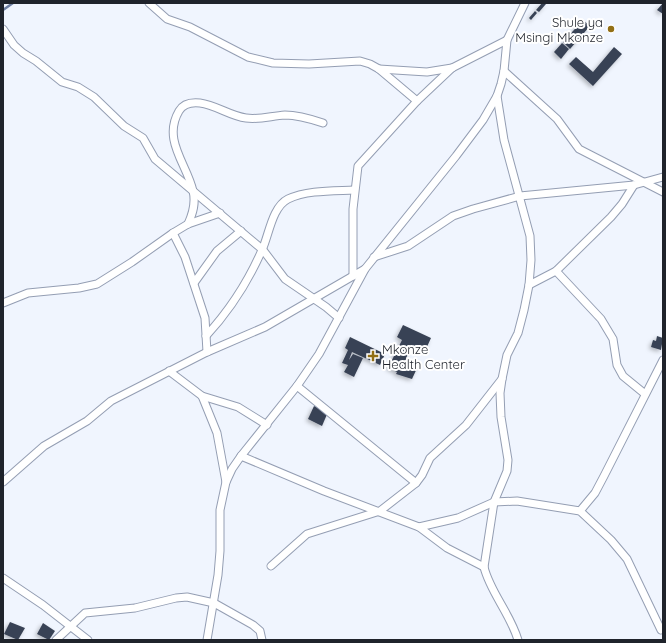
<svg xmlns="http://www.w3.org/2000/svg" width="666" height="643" viewBox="0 0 666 643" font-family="Quicksand,sans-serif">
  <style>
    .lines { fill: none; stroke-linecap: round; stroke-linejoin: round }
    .stream { stroke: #6c7da0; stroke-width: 2.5 }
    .building { fill: #394254; filter: url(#shadow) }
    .minor-casing { stroke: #949eb3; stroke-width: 9 }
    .minor { stroke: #fff; stroke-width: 7 }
    .poi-dot { fill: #926f15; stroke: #fff; stroke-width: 1.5 }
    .labels { text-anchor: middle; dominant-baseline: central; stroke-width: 4; stroke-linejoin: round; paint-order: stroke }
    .poi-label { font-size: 13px; fill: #1f232b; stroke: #fff; text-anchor: end }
  </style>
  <defs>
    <filter id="shadow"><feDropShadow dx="-2" dy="2" stdDeviation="2" flood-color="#0004"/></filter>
  </defs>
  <rect width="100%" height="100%" fill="#f0f5fe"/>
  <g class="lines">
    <path class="stream" d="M 3,10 L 13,3"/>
  </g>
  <g class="building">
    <path d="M 542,3 L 546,4 L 539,12 L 536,10 Z"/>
    <path d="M 663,3 L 663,14 L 657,10 Z"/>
    <path d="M 535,11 L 537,13 L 531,20 L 529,18 Z"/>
    <path d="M 583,20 L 590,26 L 570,49 L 563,42 Z"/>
    <path d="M 562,43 L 569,49 L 561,59 L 554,52 Z"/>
    <path d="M 614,47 L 622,54 L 593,86 L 569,64 L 576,57 L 593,72 Z"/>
    <path d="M 403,325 L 431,338 L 426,349 L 422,347 L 421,350 L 413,345 L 406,358 L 419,364 L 412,379 L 396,374 L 397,372 L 388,368 L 402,340 L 397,337 Z"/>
    <path d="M 657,336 L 663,338 L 661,350 L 651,347 L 653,340 L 656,341 Z"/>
    <path d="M 350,337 L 385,354 L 380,365 L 352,352 L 349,360 L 353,354 L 363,358 L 354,377 L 344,372 L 348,365 L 342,363 L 348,350 L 345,348 Z"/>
    <path d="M 314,406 L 328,412 L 322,426 L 308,419 Z"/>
    <path d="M 10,622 L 25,628 L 18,640 L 4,634 Z"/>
    <path d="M 43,623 L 55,631 L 49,640 L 37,634 Z"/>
  </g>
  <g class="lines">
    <defs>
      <g id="minor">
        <path d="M 149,3 L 167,19 L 190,27 L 248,57 L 273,63 L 309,64 L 360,61 L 370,64 L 379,69 L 417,101"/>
        <path d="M 3,29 L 14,45 L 23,53 L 36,61 L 62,82 L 78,87 L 94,97 L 124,126 L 143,138 L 155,159 L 263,250 L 285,279 L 326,307 L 339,318"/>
        <path d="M 379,69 L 427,72 L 452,68"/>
        <path d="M 504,71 L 557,119 L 579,149 L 663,192"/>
        <path d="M 497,96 L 504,140 L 530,236 L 531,260 L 529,285 L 524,310 L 518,333 L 507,355 L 502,379 L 500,393 L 501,417 L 508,460 L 507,471 L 494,502 L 484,567 C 490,592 510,613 518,640"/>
        <path d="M 188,224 C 193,213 196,203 193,191 C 187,164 162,140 179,111 C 183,104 191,102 200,103 C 216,105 230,116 246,118 C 259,120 271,116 285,115 C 298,115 311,119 323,123"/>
        <path d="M 173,233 L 185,257 L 205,318 L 207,352"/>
        <path d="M 374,257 L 408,246 L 453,216 L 473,209 L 520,196 L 634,185 L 663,177"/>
        <path d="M 556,271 L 601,319 L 613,339 L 617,365 L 623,376 L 645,394"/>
        <path d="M 353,276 L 353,209 L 358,166 L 417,101 L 452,68 L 507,40"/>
        <path d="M 194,283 L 217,251 L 241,231"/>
        <path d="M 529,285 L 556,271 L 611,217 L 622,204 L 634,185"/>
        <path d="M 3,303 L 28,293 L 79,288 L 97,284 L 132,262 L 173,233 L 188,224 L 220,213"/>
        <path d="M 206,336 C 230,310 248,282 262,250 C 269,235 272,207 288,199 C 307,190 333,191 354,190"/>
        <path d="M 169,371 L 202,396 L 217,433 L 226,482"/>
        <path d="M 297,386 L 416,483"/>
        <path d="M 202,396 L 238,407 L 267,425"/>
        <path d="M 241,456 L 324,491 L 419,527 L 447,548 L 484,567"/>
        <path d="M 3,482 L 44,446 L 87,421 L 111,401 L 207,352 L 265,327 L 365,269"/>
        <path d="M 580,511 L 595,493 L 604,476 L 663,360"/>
        <path d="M 419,527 L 458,518 L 494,502 L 517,501 L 580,511 L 611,540 L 627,559 L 661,630"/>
        <path d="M 271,566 L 307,534 L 380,511 L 416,483 L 422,475 L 430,458 L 466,425 L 502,379"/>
        <path d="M 3,578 L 43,605 L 88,640"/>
        <path d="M 56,640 L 85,613 L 135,608 L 176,598 L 187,597 L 214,603 L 253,625 L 260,631 L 262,640"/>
        <path d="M 207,640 L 218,575 L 220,551 L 220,510 L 226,482 L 232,469 L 241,456 L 297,386 L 319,354 L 365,269 L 456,156 L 483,120 L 497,96 L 501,84 L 504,71 L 507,40 L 525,3"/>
      </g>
    </defs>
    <use href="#minor" class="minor-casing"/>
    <use href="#minor" class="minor"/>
  </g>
  <g class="poi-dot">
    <circle cx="611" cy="29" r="4"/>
    <path d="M371 350h4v4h4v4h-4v4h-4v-4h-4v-4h4z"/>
  </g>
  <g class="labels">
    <g class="poi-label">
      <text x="603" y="22">Shule ya<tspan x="603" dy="15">Msingi Mkonze</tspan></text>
      <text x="382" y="349" text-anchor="start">Mkonze<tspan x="382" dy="15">Health Center</tspan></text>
    </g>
  </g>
  <rect width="666" height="643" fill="none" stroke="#1f232b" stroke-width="8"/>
</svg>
